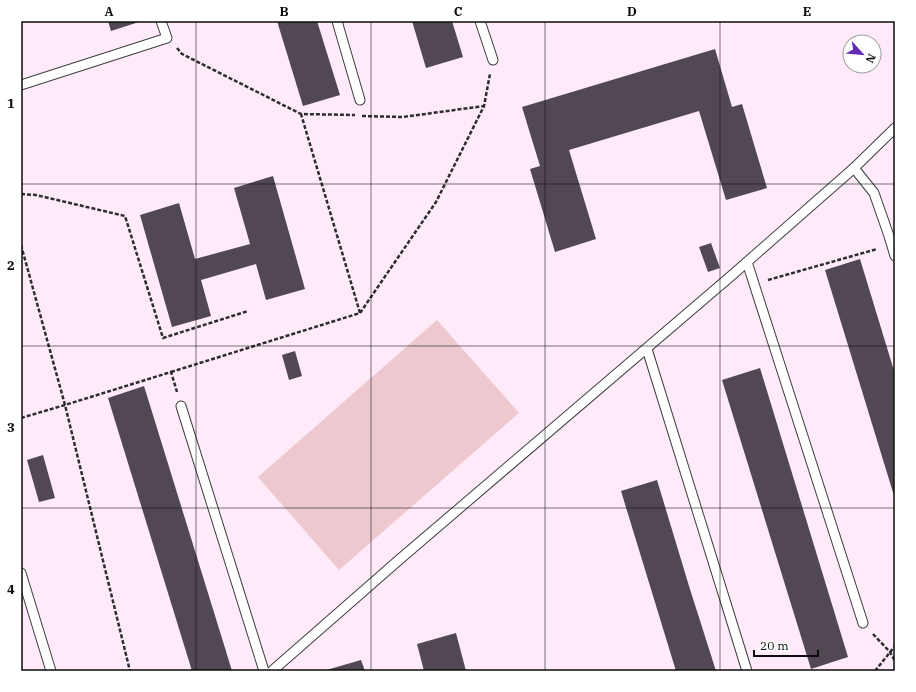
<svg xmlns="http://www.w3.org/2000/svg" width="916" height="692" viewBox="0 0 916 692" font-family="'IBM Plex Serif',serif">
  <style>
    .pitch { fill: #eec8cf }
    .building { fill: #524853 }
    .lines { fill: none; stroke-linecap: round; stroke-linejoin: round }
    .lane-casing { stroke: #3e3e3e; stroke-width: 11 }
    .path { stroke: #2d2d2d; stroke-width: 2.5; stroke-dasharray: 4 2; stroke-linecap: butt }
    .lane { stroke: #fff; stroke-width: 9 }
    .grid { fill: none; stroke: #0b0b0b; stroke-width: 1; stroke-opacity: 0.55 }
    .neatline { fill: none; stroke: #0b0b0b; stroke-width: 1.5 }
    .grid-label { font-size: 13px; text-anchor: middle; font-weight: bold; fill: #0b0b0b }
  </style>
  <rect width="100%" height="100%" fill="#feeaf9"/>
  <path class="pitch" d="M 437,320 L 519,413 L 339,570 L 258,477 Z"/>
  <g class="building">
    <path d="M 108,21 L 142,21 L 111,31 Z"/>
    <path d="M 277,21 L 317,21 L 340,95 L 303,106 Z"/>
    <path d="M 412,21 L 452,21 L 463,57 L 426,68 Z"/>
    <path d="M 715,49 L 732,107 L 742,104 L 767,188 L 726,200 L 699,111 L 569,150 L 596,239 L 555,252 L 530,169 L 540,166 L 522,107 Z"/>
    <path d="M 273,176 L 305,289 L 266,300 L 256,264 L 201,280 L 211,316 L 172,327 L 140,215 L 179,203 L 195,259 L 250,244 L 234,188 Z"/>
    <path d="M 711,243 L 720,268 L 708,272 L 699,247 Z"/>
    <path d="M 860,259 L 895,374 L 895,499 L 825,270 Z"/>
    <path d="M 295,351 L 302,376 L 289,380 L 282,355 Z"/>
    <path d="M 760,368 L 848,657 L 811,669 L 722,380 Z"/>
    <path d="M 144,386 L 225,648 L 232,671 L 192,671 L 108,398 Z"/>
    <path d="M 43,455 L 55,498 L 39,502 L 27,460 Z"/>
    <path d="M 657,480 L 689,586 L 716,671 L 676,671 L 621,491 Z"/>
    <path d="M 456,633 L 466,671 L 424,671 L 417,644 Z"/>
    <path d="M 361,660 L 365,671 L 323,671 Z"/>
  </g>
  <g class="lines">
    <defs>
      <g id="lane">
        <path d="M 337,21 L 360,100"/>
        <path d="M 480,21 L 493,60"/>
        <path d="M 21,85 L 167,38 L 161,21"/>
        <path d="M 854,168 L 874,193 L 889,236 L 895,256"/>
        <path d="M 747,262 L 863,623"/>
        <path d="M 647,349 L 747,671"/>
        <path d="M 181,406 L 264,671"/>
        <path d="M 21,573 L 51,671"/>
        <path d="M 272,671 L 400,559 L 731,276 L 854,168 L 895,128"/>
      </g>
    </defs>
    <use href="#lane" class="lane-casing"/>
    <g class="path">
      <path d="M 177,48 L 182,54 L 301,114 L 355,115"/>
      <path d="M 362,116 L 403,117 L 484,106"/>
      <path d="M 21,194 L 36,195 L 125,216 L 163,338 L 248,311"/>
      <path d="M 21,245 L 65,405 L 130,671"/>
      <path d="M 768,280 L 877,249"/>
      <path d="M 360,313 L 436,202 L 484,106 L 490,74"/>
      <path d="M 171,372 L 360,313 L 301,114"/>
      <path d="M 21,418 L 65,405 L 171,372 L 177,392"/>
      <path d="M 873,634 L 890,652 L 895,661"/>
      <path d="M 875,671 L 895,646"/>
    </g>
    <use href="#lane" class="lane"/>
  </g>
  <path class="grid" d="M 196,21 L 196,671M 371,21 L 371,671M 545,21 L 545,671M 720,21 L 720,671M 21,184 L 895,184M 21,346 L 895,346M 21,508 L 895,508"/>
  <rect width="916" height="692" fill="none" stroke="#ffffff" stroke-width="44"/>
  <g transform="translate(862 54) rotate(117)"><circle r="19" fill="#ffffff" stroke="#9d9d9d"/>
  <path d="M0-3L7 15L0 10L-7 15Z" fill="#632bb3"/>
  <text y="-6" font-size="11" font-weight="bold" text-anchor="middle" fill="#0b0b0b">N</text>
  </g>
  <path d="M754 650v6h64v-6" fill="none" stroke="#0b0b0b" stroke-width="2"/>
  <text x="760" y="650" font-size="12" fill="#0b0b0b" stroke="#ffffff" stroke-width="3" paint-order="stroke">20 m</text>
  <rect x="22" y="22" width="872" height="648" class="neatline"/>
  <g class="grid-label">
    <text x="109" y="16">A</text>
    <text x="284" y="16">B</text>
    <text x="458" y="16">C</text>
    <text x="632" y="16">D</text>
    <text x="807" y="16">E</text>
    <text x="11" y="108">1</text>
    <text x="11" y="270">2</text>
    <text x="11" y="432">3</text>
    <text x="11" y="594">4</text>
  </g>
</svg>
